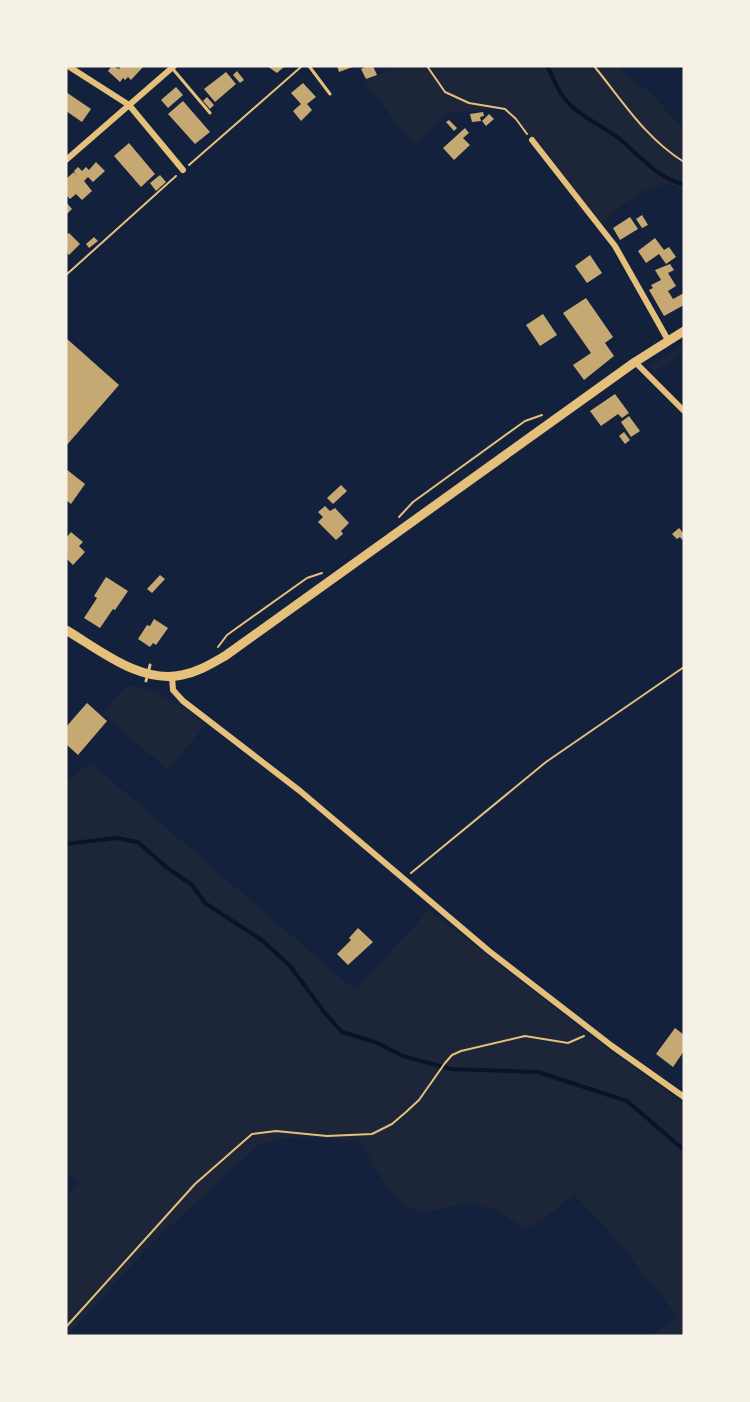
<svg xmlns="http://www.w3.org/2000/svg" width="750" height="1402" viewBox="0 0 750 1402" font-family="Cabin,sans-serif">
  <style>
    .green { fill: #1d2539 }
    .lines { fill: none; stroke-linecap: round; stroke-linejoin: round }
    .stream { stroke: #0b132b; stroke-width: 4 }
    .building { fill: #c6a872 }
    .path { stroke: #e5c07b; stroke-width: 2 }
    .service { stroke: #e5c07b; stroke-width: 3 }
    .minor { stroke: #e5c07b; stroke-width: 6 }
    .secondary { stroke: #e5c07b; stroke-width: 9 }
  </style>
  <rect width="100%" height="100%" fill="#14213d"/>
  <g class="green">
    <path d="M 398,66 L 619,66 L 629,77 L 649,92 L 684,129 L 684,189 C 654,173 624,205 601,222 L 538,141 C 520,134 521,121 506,112 C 489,102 468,116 449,112 L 415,146 L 364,82 Z"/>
    <path d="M 684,345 L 684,352 L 654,372 L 650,365 Z"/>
    <path d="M 127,685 C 160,690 181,705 206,725 L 167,769 L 102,713 Z"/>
    <path d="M 91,763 L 355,990 L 429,910 L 608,1049 L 684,1104 L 684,1336 L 651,1336 L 678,1317 L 610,1232 L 574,1194 L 544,1219 L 526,1228 C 511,1220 493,1206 476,1204 C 458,1201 442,1211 425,1212 C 396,1213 372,1163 361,1141 C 323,1138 296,1132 259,1145 L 156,1239 L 66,1336 L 66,1199 L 79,1181 L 66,1174 L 66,1097 L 69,1091 L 66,1089 L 66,781 Z"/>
  </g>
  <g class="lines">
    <g class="stream">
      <path d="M 547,66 C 553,77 557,89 564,98 C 578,116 600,124 617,137 C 636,151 659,181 684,184"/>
      <path d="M 66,844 L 116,838 L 138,842 L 166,867 L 192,885 L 205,903 L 263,941 L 290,966 L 325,1013 L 342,1032 L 375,1042 L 403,1056 L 451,1069 L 538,1072 L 627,1101 L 684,1150"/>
    </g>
  </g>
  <g class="building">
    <path d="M 112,66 L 119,69 L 121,66 L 144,66 L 131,80 L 128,77 L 125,80 L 123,78 L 120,82 L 108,71 Z"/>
    <path d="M 267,66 L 285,66 L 277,73 Z"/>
    <path d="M 337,66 L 355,66 L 339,72 Z"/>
    <path d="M 367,66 L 373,66 L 377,75 L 366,79 L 361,69 Z"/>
    <path d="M 237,71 L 244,80 L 240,83 L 233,75 Z"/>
    <path d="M 226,72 L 236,84 L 215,102 L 204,89 Z"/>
    <path d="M 303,83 L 316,97 L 307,104 L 312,110 L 301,121 L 293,111 L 301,104 L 291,93 Z"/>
    <path d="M 176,87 L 183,95 L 168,108 L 161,100 Z"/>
    <path d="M 66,92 L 91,109 L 82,122 L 66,111 Z"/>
    <path d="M 207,97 L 214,105 L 210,109 L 203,101 Z"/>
    <path d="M 183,101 L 210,132 L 195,144 L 168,114 Z"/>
    <path d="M 483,112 L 484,116 L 480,117 L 481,121 L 472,122 L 470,114 Z"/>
    <path d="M 489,114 L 494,119 L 486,126 L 482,121 Z"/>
    <path d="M 449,120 L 457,128 L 454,131 L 446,122 Z"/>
    <path d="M 465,128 L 469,133 L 463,138 L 470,145 L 454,160 L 443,148 Z"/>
    <path d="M 129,143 L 155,174 L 141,187 L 114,156 Z"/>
    <path d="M 96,162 L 105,171 L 93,182 L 88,177 L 84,181 L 92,191 L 82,200 L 76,194 L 70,199 L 66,195 L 66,179 L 74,172 L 77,176 L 74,171 L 78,167 L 82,171 L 86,167 L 89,170 Z"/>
    <path d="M 160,175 L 166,182 L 156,191 L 150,183 Z"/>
    <path d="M 66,202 L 72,209 L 66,215 Z"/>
    <path d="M 642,215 L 648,225 L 642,228 L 636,219 Z"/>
    <path d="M 630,217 L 638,229 L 620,240 L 613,228 Z"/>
    <path d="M 69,233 L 80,244 L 69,255 L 66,252 L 66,235 Z"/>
    <path d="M 94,237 L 98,241 L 89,248 L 86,244 Z"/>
    <path d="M 655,238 L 664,250 L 669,247 L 676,257 L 666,264 L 659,254 L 646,263 L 638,251 Z"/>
    <path d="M 590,255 L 602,273 L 587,283 L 575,266 Z"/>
    <path d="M 670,264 L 674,270 L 668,273 L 676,286 L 668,291 L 673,299 L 684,293 L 684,305 L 664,316 L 649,290 L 653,288 L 651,285 L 661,280 L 655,270 Z"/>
    <path d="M 586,298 L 613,337 L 605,343 L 614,356 L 584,380 L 573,365 L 591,353 L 563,313 Z"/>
    <path d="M 543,314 L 557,335 L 540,346 L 526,325 Z"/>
    <path d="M 66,338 L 119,385 L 66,446 Z"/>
    <path d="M 615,394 L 629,413 L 622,418 L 618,414 L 601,426 L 590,411 Z"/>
    <path d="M 629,416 L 640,431 L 631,437 L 621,422 Z"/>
    <path d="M 624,432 L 630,440 L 625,444 L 619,436 Z"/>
    <path d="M 66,469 L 85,484 L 71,504 L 66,500 Z"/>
    <path d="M 341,485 L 347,491 L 333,504 L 327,498 Z"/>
    <path d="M 325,506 L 330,511 L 335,508 L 349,523 L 341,531 L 343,534 L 336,540 L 318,522 L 323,517 L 318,512 Z"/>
    <path d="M 679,528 L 684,534 L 682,540 L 680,537 L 677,539 L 672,534 Z"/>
    <path d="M 71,532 L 83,542 L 79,546 L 85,552 L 73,565 L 66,558 L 66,538 Z"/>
    <path d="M 160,575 L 165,579 L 152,593 L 147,589 Z"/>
    <path d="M 106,577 L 128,591 L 115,610 L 113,609 L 100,628 L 84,618 L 97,598 L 94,596 Z"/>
    <path d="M 154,619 L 168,628 L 156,645 L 153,643 L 150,647 L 138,639 L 147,625 L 150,626 Z"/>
    <path d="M 87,703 L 107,721 L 78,755 L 66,744 L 66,727 Z"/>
    <path d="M 358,928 L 373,942 L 348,965 L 337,954 L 351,940 L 349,938 Z"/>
    <path d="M 675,1028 L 684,1035 L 684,1051 L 673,1067 L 656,1054 Z"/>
  </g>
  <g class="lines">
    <g class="path">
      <path d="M 427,66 L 445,92 L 469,103 L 505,109 L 516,119 L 527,134"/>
      <path d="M 594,66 C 622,100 645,138 684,162"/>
      <path d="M 189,165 L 302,66"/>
      <path d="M 66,275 L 176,176"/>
      <path d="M 399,517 L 413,502 L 525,421 L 542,415"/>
      <path d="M 218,647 L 227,635 L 307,578 L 322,573"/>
      <path d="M 411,873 L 546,762 L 684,667"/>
      <path d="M 66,1327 L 195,1184 L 252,1134 L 276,1131 L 327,1136 L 372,1134 L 392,1124 L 406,1112 L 419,1100 L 445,1063 L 452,1055 L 461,1051 L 525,1036 L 568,1043 L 584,1036"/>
    </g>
    <g class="service">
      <path d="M 309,66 L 330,94"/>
      <path d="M 172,68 L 210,113"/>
      <path d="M 146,681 L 150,665"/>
    </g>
    <g class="minor">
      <path d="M 68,66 L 129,105 L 183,170"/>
      <path d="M 532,140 L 615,246 L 668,340"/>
      <path d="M 66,160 L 174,66"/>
      <path d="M 635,362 L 684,411"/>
      <path d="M 172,677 L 173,690 L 183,701 L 300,791 L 489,951 L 612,1046 L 684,1097"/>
    </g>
    <path class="secondary" d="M 66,630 C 100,650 140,684 182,675 C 198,672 211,664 225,656 L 635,362 L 684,331"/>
  </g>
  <rect width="750" height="1402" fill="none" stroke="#f6f1e7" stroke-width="135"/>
</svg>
